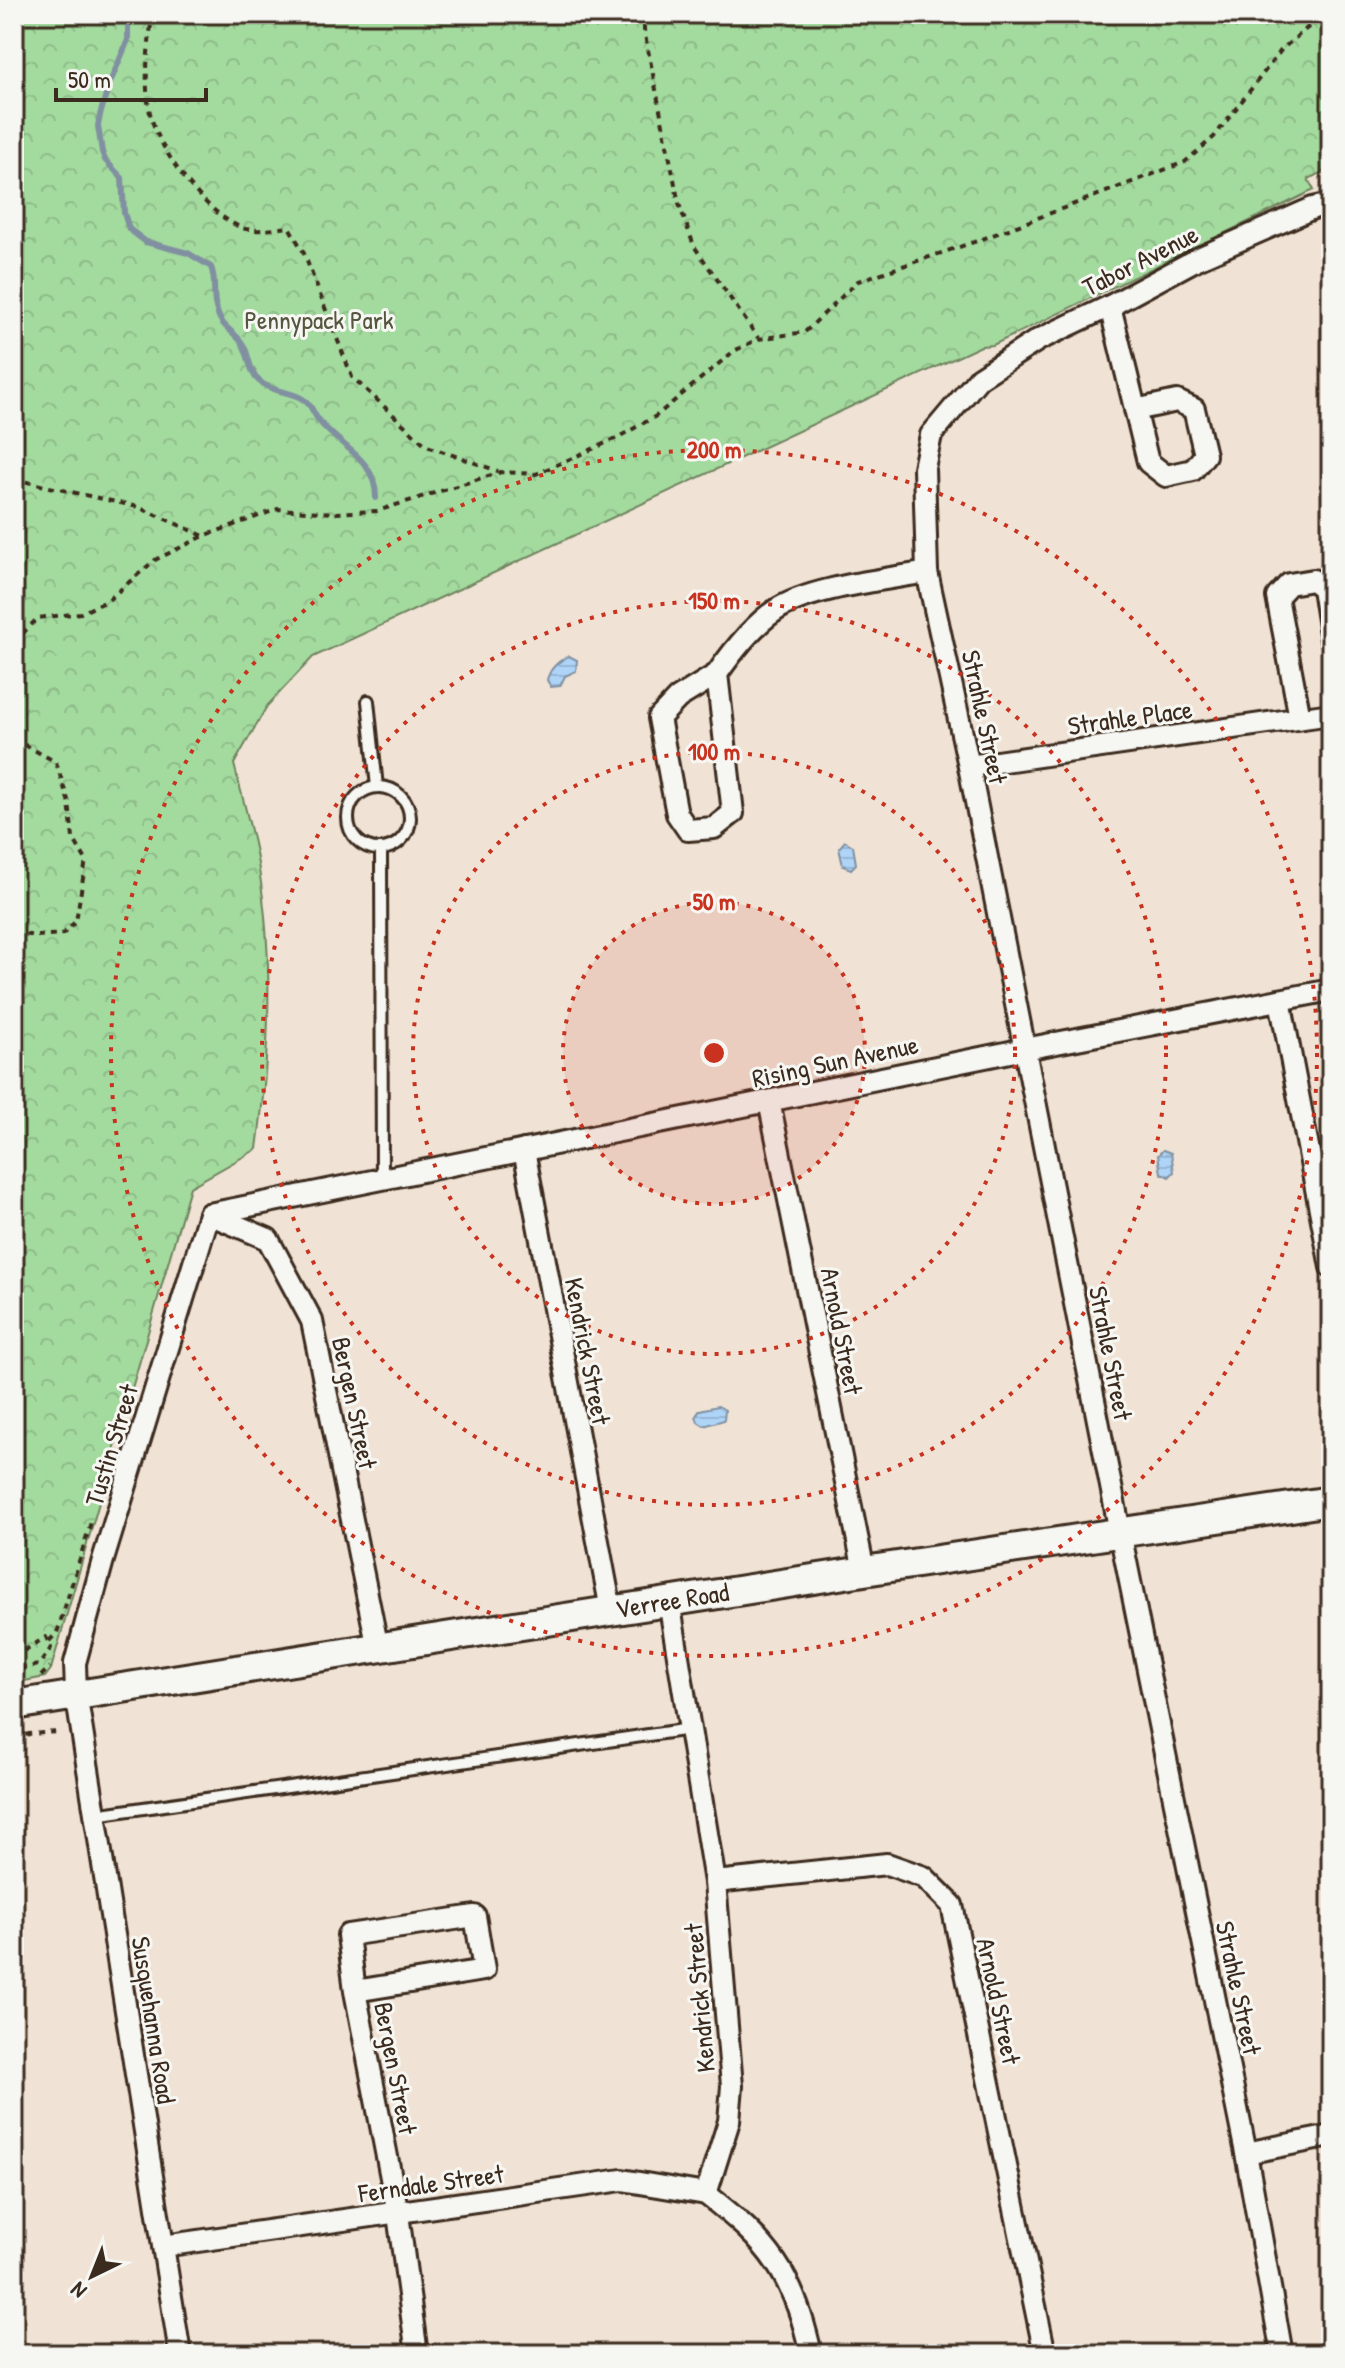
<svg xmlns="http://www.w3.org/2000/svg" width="1345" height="2368" viewBox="0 0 1345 2368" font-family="'Patrick Hand',sans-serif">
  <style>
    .park { fill: url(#park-crowns); stroke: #6f825e; stroke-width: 2 }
    .water { fill: url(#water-rules); stroke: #8090a1; stroke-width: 2 }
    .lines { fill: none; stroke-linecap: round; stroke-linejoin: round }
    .stream { stroke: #8090a1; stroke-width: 6 }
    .lane-casing { stroke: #3b2a1e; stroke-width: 16 }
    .street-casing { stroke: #3b2a1e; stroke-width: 26 }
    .secondary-casing { stroke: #3b2a1e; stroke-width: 34 }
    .path { stroke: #3b2a1e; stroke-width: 4; stroke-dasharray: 6 6; stroke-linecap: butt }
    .lane { stroke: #f6f6f2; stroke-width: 10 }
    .street { stroke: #f6f6f2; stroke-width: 20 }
    .secondary { stroke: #f6f6f2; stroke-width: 28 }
    .ring { fill: none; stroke: #c8321e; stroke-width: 4; stroke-dasharray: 4 8 }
    .labels { text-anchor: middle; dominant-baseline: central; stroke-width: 6; stroke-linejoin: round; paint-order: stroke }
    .street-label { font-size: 26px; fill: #3b2a1e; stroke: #f6f6f2 }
    .park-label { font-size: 26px; fill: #55563e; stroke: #f6f6f2 }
    .centre { fill: #c8321e; stroke: #f6f6f2; stroke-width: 4 }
    .ring-label { font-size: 24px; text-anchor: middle; font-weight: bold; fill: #c8321e; stroke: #f6f6f2; stroke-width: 6; stroke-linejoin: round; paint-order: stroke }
  </style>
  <defs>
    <pattern id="park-crowns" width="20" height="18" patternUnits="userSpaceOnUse" patternTransform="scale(2)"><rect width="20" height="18" fill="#a3da9e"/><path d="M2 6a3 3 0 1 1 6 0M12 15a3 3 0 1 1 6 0" fill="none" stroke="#8dbb88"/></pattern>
    <pattern id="water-rules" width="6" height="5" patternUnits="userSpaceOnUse" patternTransform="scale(2)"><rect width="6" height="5" fill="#aed4f8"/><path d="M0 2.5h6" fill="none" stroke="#97b6d4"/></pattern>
  </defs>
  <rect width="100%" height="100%" fill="#f0e3d5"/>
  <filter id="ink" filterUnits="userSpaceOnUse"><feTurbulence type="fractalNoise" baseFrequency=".0125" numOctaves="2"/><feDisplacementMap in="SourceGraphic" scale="16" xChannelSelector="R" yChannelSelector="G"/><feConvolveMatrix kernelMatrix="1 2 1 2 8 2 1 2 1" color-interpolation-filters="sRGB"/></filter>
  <g filter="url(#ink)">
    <path class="park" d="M 14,14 L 1331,14 L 1331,168 L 1308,179 L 1314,190 L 993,345 L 981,346 L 313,657 L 267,706 L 234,764 C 241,792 249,820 255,848 C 275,947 270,1050 257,1149 L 190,1187 L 51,1669 L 45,1677 L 14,1683 Z"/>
    <g class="water">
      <path d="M 569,656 L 577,660 L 576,671 L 565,676 L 560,686 L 551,687 L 547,680 C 550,668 558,661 569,656 Z"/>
      <path d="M 845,841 L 853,846 L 856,864 L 851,869 L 843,866 L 839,848 Z"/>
      <path d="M 1163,1150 L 1171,1153 L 1174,1172 L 1169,1177 L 1161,1173 L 1158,1155 Z"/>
      <path d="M 718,1406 L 725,1410 L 724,1420 L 704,1426 L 698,1422 L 696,1416 L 700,1410 Z"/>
    </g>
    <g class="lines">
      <path class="stream" d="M 128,14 L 128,40 L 109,85 L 100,115 L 98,126 L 102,152 L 105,160 L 122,178 L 124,213 L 129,229 L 146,242 L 188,253 L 211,267 C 216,279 213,291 215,303 C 220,330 231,327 242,343 C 249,353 249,369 256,378 C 269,392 286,390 301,398 C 312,404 312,412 319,421 C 341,448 376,458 376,498"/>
      <defs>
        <g id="lane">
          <path d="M 368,701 L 377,787"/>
          <circle cx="379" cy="818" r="31"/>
          <path d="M 381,850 L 382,1180"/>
          <path d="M 95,1815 L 690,1729"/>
        </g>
        <g id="street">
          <path d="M 1110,306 L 1148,462 L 1166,476 L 1193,470 L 1205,455 L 1194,409 L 1177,401 L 1135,410"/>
          <path d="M 717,674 L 678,698 L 659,718 L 677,814 L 688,830 L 714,828 L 733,813 L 717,674 C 733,651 753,625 776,610 C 811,587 885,580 927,572"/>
          <path d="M 1300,718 L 1277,597 L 1289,584 L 1313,580 L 1323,588 L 1331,640"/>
          <path d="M 969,766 L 1331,714"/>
          <path d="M 1280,1000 L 1331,1267"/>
          <path d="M 769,1101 L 864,1571"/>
          <path d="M 524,1150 L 611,1610"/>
          <path d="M 209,1214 L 1025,1049 L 1331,990"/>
          <path d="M 209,1214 L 268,1239 L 312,1321 L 378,1649"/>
          <path d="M 669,1601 L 715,1882 L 732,2086 L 729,2121 L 706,2194 C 769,2243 794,2274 811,2354"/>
          <path d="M 715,1882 L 887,1864 L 924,1877 L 952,1905 L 1045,2354"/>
          <path d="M 355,1991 L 484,1970 L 475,1916 L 348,1935 L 355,1991 L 398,2214 L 417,2354"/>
          <path d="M 1246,2153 L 1331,2136"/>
          <path d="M 163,2246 L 622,2180 L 706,2194"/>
          <path d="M 180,2354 L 76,1693 L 75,1663 L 103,1560 L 209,1214"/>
          <path d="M 1282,2354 L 1246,2153 L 1120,1532 L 969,766 L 927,572 L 924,468 L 931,435 L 979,378 L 1038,340 L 1110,306 L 1199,258 L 1313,208 L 1331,204"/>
        </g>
        <path id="secondary" d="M 14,1705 L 864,1571 L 1331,1501"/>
      </defs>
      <use href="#lane" class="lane-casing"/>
      <use href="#street" class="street-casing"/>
      <use href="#secondary" class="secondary-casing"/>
      <g class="path">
        <path d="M 152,14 C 149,46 143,81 150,113 C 158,150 204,212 240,227 C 253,233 274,229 289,227 L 303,251 L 352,377 L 427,446 L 498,471"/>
        <path d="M 644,14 L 644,30 L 679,204 L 694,246 L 758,338"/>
        <path d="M 14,479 L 138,507 L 204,536"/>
        <path d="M 14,642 L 38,618 L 81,613 L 107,601 L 155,560 L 204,536 L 278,509 L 334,513 L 377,511 L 501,472 L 536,474 L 615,439 L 656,416 L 734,351 L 758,339 L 805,332 L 858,281 L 977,241 L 1185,162 L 1214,137 L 1282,49 L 1317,20 L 1331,17"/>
        <path d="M 14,739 L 56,762 L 69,803 L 73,838 L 86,860 L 76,921 L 63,934 L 37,936 L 14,933"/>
        <path d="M 49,1641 L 57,1633 L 91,1522"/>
        <path d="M 14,1657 L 46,1637 L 51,1648 L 39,1665 L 14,1669"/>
        <path d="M 41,1676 L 50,1667"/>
        <path d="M 14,1739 L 29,1734 L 58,1732"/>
      </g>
      <use href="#lane" class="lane"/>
      <use href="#street" class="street"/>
      <use href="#secondary" class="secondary"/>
    </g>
  </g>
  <circle cx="714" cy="1053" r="151" fill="#c8321e" fill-opacity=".12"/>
  <g class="ring">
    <circle cx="714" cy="1053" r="151"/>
    <circle cx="714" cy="1053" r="301"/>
    <circle cx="714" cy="1053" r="452"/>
    <circle cx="714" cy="1053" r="603"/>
  </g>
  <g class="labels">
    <g class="street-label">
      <text transform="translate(1140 260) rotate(-27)">Tabor Avenue</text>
      <text transform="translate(985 717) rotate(78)">Strahle Street</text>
      <text transform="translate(1130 717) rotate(-8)">Strahle Place</text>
      <text transform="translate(835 1061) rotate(-12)">Rising Sun Avenue</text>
      <text transform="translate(842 1331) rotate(79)">Arnold Street</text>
      <text transform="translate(588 1351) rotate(79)">Kendrick Street</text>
      <text transform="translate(1111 1353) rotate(79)">Strahle Street</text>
      <text transform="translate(355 1403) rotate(78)">Bergen Street</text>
      <text transform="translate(111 1445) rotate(-73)">Tustin Street</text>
      <text transform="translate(672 1600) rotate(-9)">Verree Road</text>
      <text transform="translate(1239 1988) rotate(78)">Strahle Street</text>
      <text transform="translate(699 1998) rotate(-95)">Kendrick Street</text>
      <text transform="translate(999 2001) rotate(78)">Arnold Street</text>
      <text transform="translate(154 2020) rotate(81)">Susquehanna Road</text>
      <text transform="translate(396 2068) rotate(79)">Bergen Street</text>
      <text transform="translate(431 2183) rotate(-8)">Ferndale Street</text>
    </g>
    <g class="park-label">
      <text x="319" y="319">Pennypack Park</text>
    </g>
  </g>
  <circle cx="714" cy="1053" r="12" class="centre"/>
  <g class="ring-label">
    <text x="714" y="458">200 m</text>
    <text x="714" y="609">150 m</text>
    <text x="714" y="760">100 m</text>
    <text x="714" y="910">50 m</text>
  </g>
  <rect width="1345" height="2368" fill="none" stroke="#f6f6f2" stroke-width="48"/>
  <rect x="24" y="24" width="1297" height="2320" fill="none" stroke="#3b2a1e" stroke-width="3" filter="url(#ink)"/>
  <g transform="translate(92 2276) rotate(223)" stroke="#f6f6f2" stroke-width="6" paint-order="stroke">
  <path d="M0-6L14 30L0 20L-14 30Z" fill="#3b2a1e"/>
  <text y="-12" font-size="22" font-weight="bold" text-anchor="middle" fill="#3b2a1e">N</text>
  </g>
  <path d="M56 88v12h150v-12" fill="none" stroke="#3b2a1e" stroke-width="4"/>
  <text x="68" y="88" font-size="24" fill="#3b2a1e" stroke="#f6f6f2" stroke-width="6" paint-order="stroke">50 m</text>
</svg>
